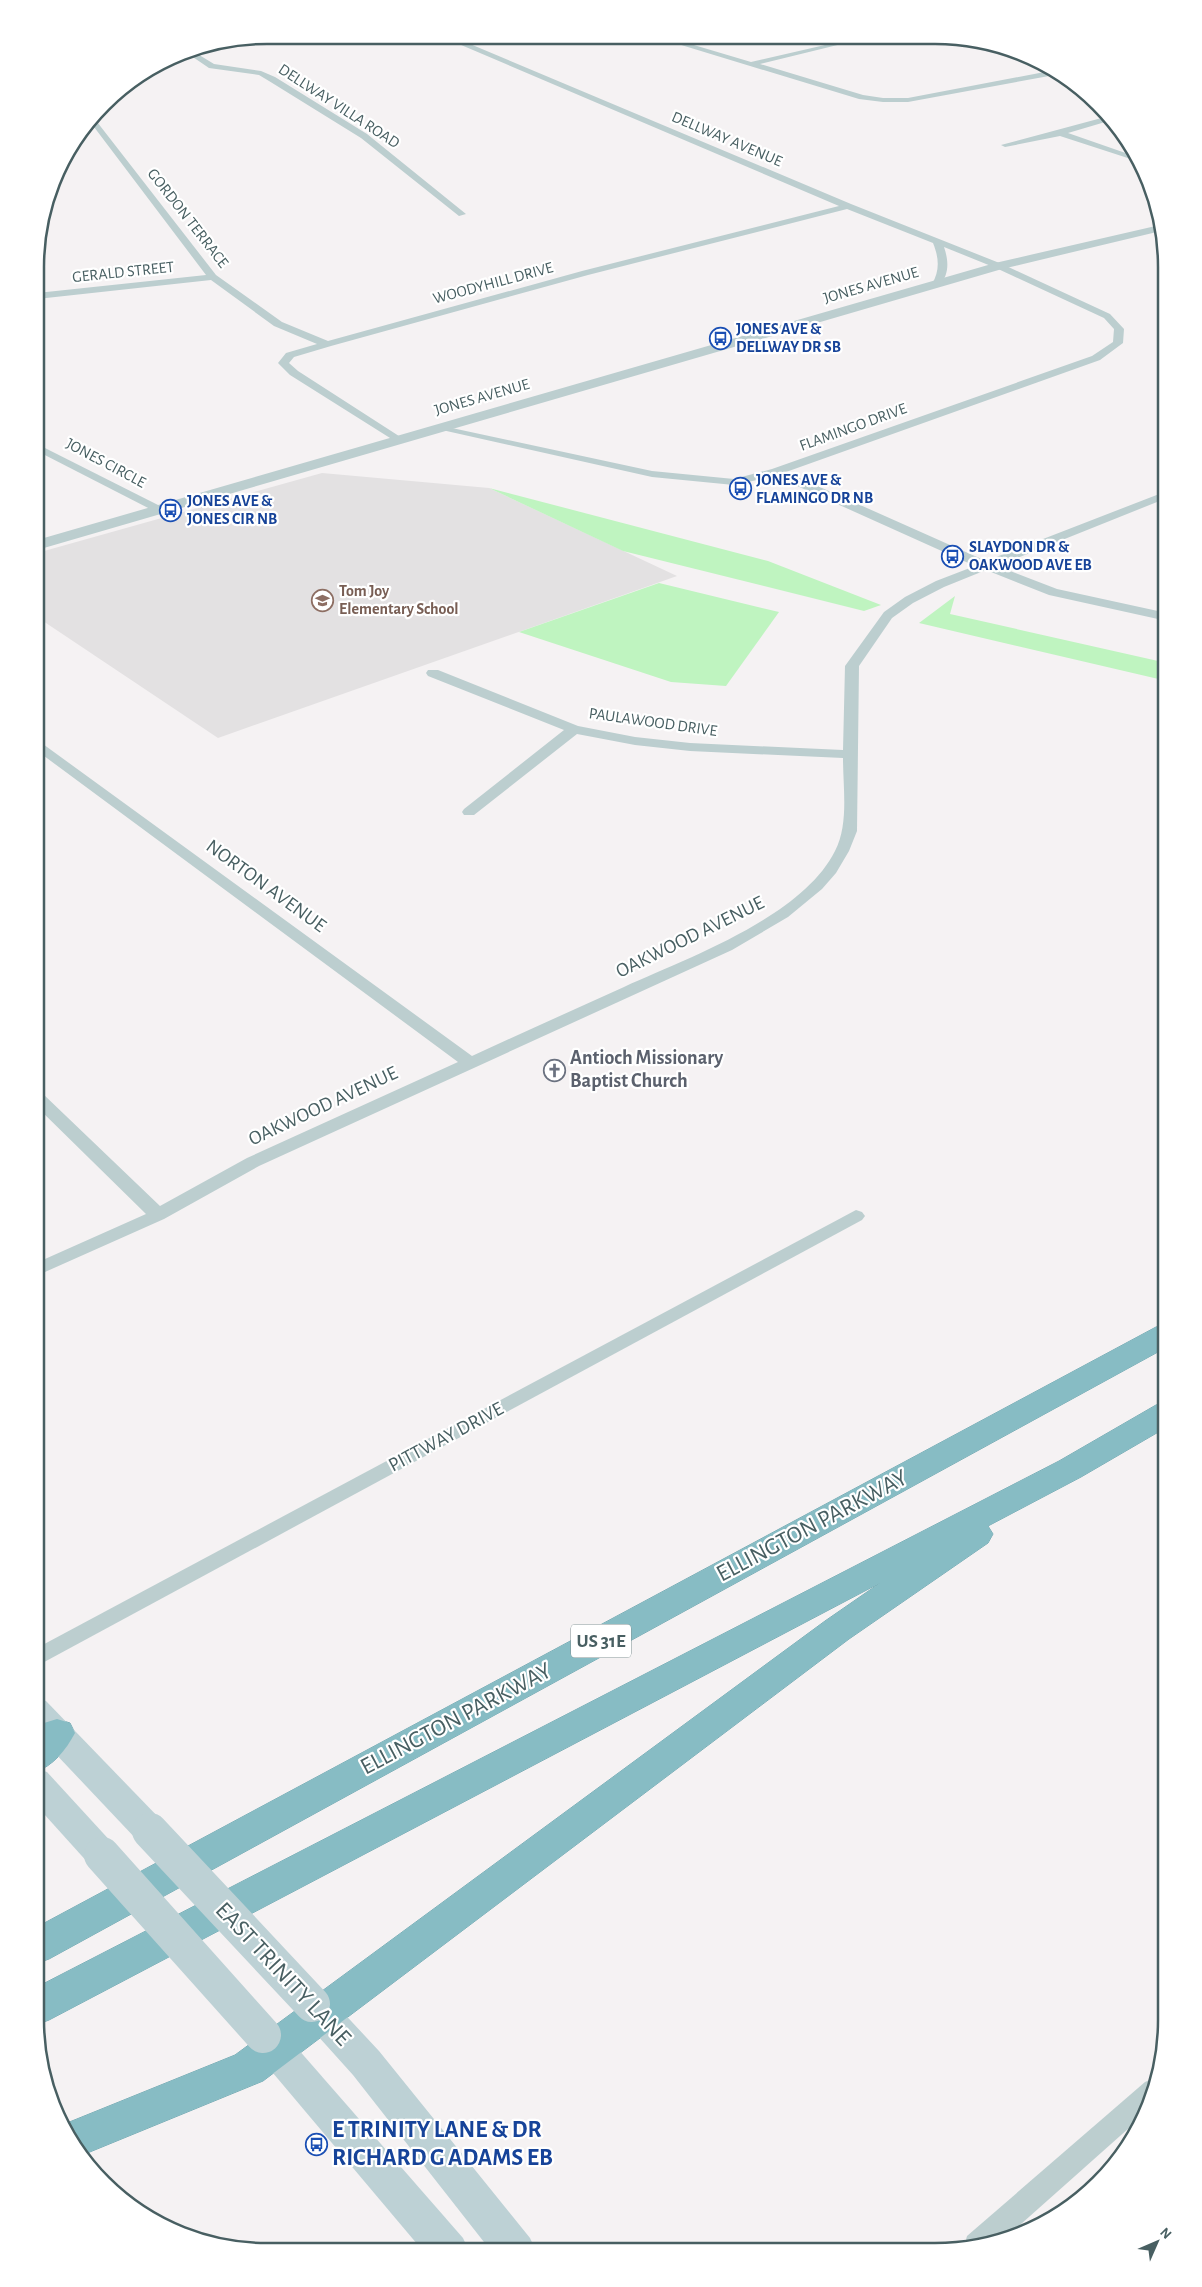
<svg xmlns="http://www.w3.org/2000/svg" width="1202" height="2287" viewBox="0 0 1202 2287" font-family="'Alegreya Sans',sans-serif">
  <style>
    .education { fill: #e3e1e2 }
    .green { fill: #bff4c0 }
    .lines { fill: none; stroke-linecap: round; stroke-linejoin: round }
    .motorway-casing { stroke: #72a7b0; stroke-width: 1 }
    .minor { fill: #bccecf; fill-rule: evenodd }
    .tertiary { fill: #bccecf; fill-rule: evenodd }
    .secondary { fill: #bdd1d5; fill-rule: evenodd }
    .primary { fill: #b0ced2; fill-rule: evenodd }
    .motorway { fill: #87bcc4; fill-rule: evenodd }
    .secondary-bridge { stroke: #bdd1d5; stroke-width: 36 }
    .labels { text-anchor: middle; dominant-baseline: central; stroke-width: 4.5; stroke-linejoin: round; paint-order: stroke }
    .far-street-label { font-size: 16px; fill: #485f62; stroke: #fff }
    .far-transit-label { font-size: 16px; font-weight: bold; fill: #164399; stroke: #fff; text-anchor: start }
    .far-education-label { font-size: 16px; font-weight: bold; fill: #785e54; stroke: #fff; text-anchor: start }
    .shield { fill: #fff; stroke: #7f8f91; stroke-width: 1 }
    .shield-label { font-size: 19px; font-weight: bold; fill: #485f62 }
    .street-label { font-size: 20px; fill: #485f62; stroke: #fff }
    .worship-label { font-size: 20px; font-weight: bold; fill: #5b616d; stroke: #fff; text-anchor: start }
    .near-street-label { font-size: 24px; fill: #485f62; stroke: #fff }
    .near-transit-label { font-size: 24px; font-weight: bold; fill: #164399; stroke: #fff; text-anchor: start }
    .rim { fill: none; stroke: #485f62; stroke-width: 2.5 }
  </style>
  <rect width="100%" height="100%" fill="#f5f2f3"/>
  <path class="education" d="M 322,473 L 489,488 L 677,576 L 218,738 L 37,617 L 37,553 Z"/>
  <g class="green">
    <path d="M 489,488 L 768,561 L 881,605 L 864,611 L 623,551 Z"/>
    <path d="M 659,583 L 779,612 L 726,686 L 671,682 L 519,632 Z"/>
    <path d="M 955,596 L 950,614 L 1167,663 L 1167,681 L 919,623 Z"/>
  </g>
  <g class="lines">
    <defs>
      <g id="motorway">
        <path d="M 1167,1324 L 1167,1347 L 49,1959 L 35,1964 L 35,1928 L 1156,1327 Z"/>
        <path d="M 1167,1402 L 1167,1427 L 1081,1477 L 988,1526 L 993,1534 L 988,1543 L 849,1639 L 263,2081 L 80,2156 L 74,2149 L 62,2125 L 235,2055 L 825,1621 L 880,1583 L 49,2020 L 36,2025 L 35,1988 L 1059,1461 L 1156,1405 Z"/>
        <path d="M 57,1719 L 70,1723 L 75,1733 C 66,1750 53,1766 35,1772 L 35,1733 L 44,1723 Z"/>
      </g>
    </defs>
    <use href="#motorway" class="motorway-casing"/>
    <g class="minor">
      <path d="M 440,36 L 451,36 L 851,204 L 1002,264 L 1110,314 L 1124,329 L 1123,343 L 1100,360 L 786,472 L 986,561 L 1167,491 L 1167,498 L 997,566 L 1057,589 L 1167,613 L 1167,621 L 1049,595 L 986,570 L 944,587 L 913,603 L 892,618 L 859,666 L 857,831 L 849,851 L 836,873 L 822,889 L 788,917 L 732,950 L 259,1166 L 164,1219 L 36,1276 L 36,1263 L 146,1214 L 36,1106 L 36,1092 L 42,1093 L 160,1206 L 247,1158 L 458,1062 L 36,750 L 36,739 L 472,1056 C 522,1033 573,1010 624,987 C 688,958 802,917 835,851 C 849,824 843,788 843,758 L 690,751 L 635,745 L 577,734 L 474,815 L 464,815 L 462,812 L 464,809 L 564,730 L 428,676 L 426,673 L 428,670 L 438,670 L 578,726 L 635,737 L 690,743 L 843,750 L 845,666 L 884,612 L 905,597 L 936,581 L 975,566 L 775,476 L 734,485 L 652,477 L 442,430 L 438,429 L 438,425 L 652,471 L 734,479 L 772,469 L 1092,356 L 1113,342 L 1114,329 L 1104,318 L 996,268 L 944,247 C 949,262 949,273 940,286 L 934,286 L 932,284 C 940,270 939,258 933,243 L 847,209 L 588,275 L 331,346 L 294,357 L 289,363 L 298,371 L 402,438 L 404,440 L 398,443 L 290,375 L 278,363 L 286,353 L 317,344 L 274,326 L 211,280 L 37,299 L 37,293 L 206,275 L 91,123 L 94,118 L 216,275 L 282,322 L 328,341 L 582,271 L 839,206 Z"/>
      <path d="M 655,37 L 667,37 L 751,62 L 851,39 L 862,39 L 760,64 L 863,95 L 883,98 L 908,98 L 1055,70 L 1060,74 L 908,102 L 883,102 L 859,99 Z"/>
      <path d="M 191,50 L 214,64 L 261,71 L 275,77 L 367,134 L 466,214 L 459,216 L 361,138 L 269,81 L 259,75 L 209,68 L 184,51 Z"/>
      <path d="M 1109,116 L 1112,120 L 1068,133 L 1137,157 L 1140,162 L 1060,136 L 1005,147 L 1001,145 Z"/>
      <path d="M 37,444 L 164,508 L 166,510 L 164,512 L 156,512 L 37,451 Z"/>
      <path d="M 856,1210 L 862,1212 L 865,1216 L 862,1220 L 35,1667 L 35,1649 Z"/>
      <path d="M 1154,2078 L 1156,2079 L 1147,2112 L 1002,2241 L 964,2247 L 967,2236 L 1145,2082 Z"/>
    </g>
    <path class="tertiary" d="M 1160,225 L 1161,231 L 1002,269 L 37,550 L 37,540 L 995,263 Z"/>
    <g class="secondary">
      <path d="M 35,1697 L 46,1701 L 162,1821 L 167,1831 L 162,1841 L 150,1845 L 138,1841 L 35,1732 Z"/>
      <path d="M 35,1768 L 47,1772 L 114,1845 L 119,1855 L 114,1865 L 102,1869 L 90,1865 L 35,1804 Z"/>
      <path d="M 312,1988 L 325,1993 L 379,2051 L 530,2238 L 536,2251 L 491,2251 L 353,2075 L 299,2015 L 294,2004 L 299,1993 Z"/>
      <path d="M 264,2020 L 277,2025 L 463,2238 L 469,2251 L 423,2251 L 251,2047 L 246,2036 L 251,2025 Z"/>
    </g>
    <path class="primary" d="M 267,35 L 281,35 C 274,41 253,43 245,39 Z"/>
    <use href="#motorway" class="motorway"/>
    <g class="secondary-bridge">
      <path d="M 150,1831 L 312,2004"/>
      <path d="M 102,1855 L 263,2035"/>
    </g>
  </g>
  <defs>
    <symbol id="bus-ring" viewBox="-11 -11 22 22"><circle r="9.5" fill="#fff" stroke="#1a4fb4" stroke-width="1.5"/><path d="M-5-6H5V4H4V6H2V4H-2V6H-4V4H-5ZM-3.5-4V0h7V-4ZM-3.5 1.2v1.5H-2V1.2ZM2 1.2v1.5H3.5V1.2Z" fill="#1a4fb4"/></symbol>
    <symbol id="school-ring" viewBox="-11 -11 22 22"><circle r="9.5" fill="#fff" stroke="#8d6e63" stroke-width="1.5"/><path d="M0-5L7-2L0 1L-7-2ZM-4 1L0 2.5L4 1V4Q0 6-4 4Z" fill="#8d6e63"/></symbol>
    <symbol id="church-ring" viewBox="-11 -11 22 22"><circle r="9.5" fill="#fff" stroke="#6b7280" stroke-width="1.5"/><path d="M-1.2-6h2.4v3.5h3.3v2.4h-3.3V6h-2.4V-.1h-3.3v-2.4h3.3Z" fill="#6b7280"/></symbol>
  </defs>
  <g fill-rule="evenodd">
    <use href="#bus-ring" x="708" y="326" width="25" height="25"/>
    <use href="#bus-ring" x="728" y="476" width="25" height="25"/>
    <use href="#bus-ring" x="158" y="498" width="25" height="25"/>
    <use href="#bus-ring" x="940" y="544" width="25" height="25"/>
    <use href="#school-ring" x="310" y="588" width="25" height="25"/>
    <use href="#church-ring" x="542" y="1058" width="25" height="25"/>
    <use href="#bus-ring" x="304" y="2132" width="25" height="25"/>
  </g>
  <g class="labels">
    <g class="far-street-label">
      <text transform="translate(339 106) rotate(33)">DELLWAY VILLA ROAD</text>
      <text transform="translate(727 139) rotate(23)">DELLWAY AVENUE</text>
      <text transform="translate(188 218) rotate(52)">GORDON TERRACE</text>
      <text transform="translate(123 272) rotate(-6)">GERALD STREET</text>
      <text transform="translate(493 283) rotate(-15)">WOODYHILL DRIVE</text>
      <text transform="translate(871 285) rotate(-16)">JONES AVENUE</text>
      <text transform="translate(482 397) rotate(-16)">JONES AVENUE</text>
      <text transform="translate(853 427) rotate(-20)">FLAMINGO DRIVE</text>
      <text transform="translate(106 463) rotate(28)">JONES CIRCLE</text>
      <text transform="translate(653 722) rotate(8)">PAULAWOOD DRIVE</text>
    </g>
    <g class="far-transit-label">
      <text x="736" y="329">JONES AVE &amp;<tspan x="736" dy="18">DELLWAY DR SB</tspan></text>
      <text x="756" y="480">JONES AVE &amp;<tspan x="756" dy="18">FLAMINGO DR NB</tspan></text>
      <text x="187" y="501">JONES AVE &amp;<tspan x="187" dy="18">JONES CIR NB</tspan></text>
      <text x="969" y="547">SLAYDON DR &amp;<tspan x="969" dy="18">OAKWOOD AVE EB</tspan></text>
    </g>
    <g class="far-education-label">
      <text x="339" y="591">Tom Joy<tspan x="339" dy="18">Elementary School</tspan></text>
    </g>
    <rect class="shield" x="571" y="1624.5" width="60" height="33" rx="4"/>
    <g class="shield-label">
      <text x="601" y="1641">US 31E</text>
    </g>
    <g class="street-label">
      <text transform="translate(266 886) rotate(36)">NORTON AVENUE</text>
      <text transform="translate(690 937) rotate(-26)">OAKWOOD AVENUE</text>
      <text transform="translate(323 1106) rotate(-25)">OAKWOOD AVENUE</text>
      <text transform="translate(446 1437) rotate(-28)">PITTWAY DRIVE</text>
    </g>
    <g class="worship-label">
      <text x="570" y="1058">Antioch Missionary<tspan x="570" dy="23">Baptist Church</tspan></text>
    </g>
    <g class="near-street-label">
      <text transform="translate(812 1526) rotate(-28)">ELLINGTON PARKWAY</text>
      <text transform="translate(456 1719) rotate(-28)">ELLINGTON PARKWAY</text>
      <text transform="translate(283 1974) rotate(47)">EAST TRINITY LANE</text>
    </g>
    <g class="near-transit-label">
      <text x="332" y="2130">E TRINITY LANE &amp; DR<tspan x="332" dy="28">RICHARD G ADAMS EB</tspan></text>
    </g>
  </g>
  <path d="M0 0H1202V2287H0ZM267 44H935A223 223 0 0 1 1158 267V2020A223 223 0 0 1 935 2243H267A223 223 0 0 1 44 2020V267A223 223 0 0 1 267 44Z" fill="#fff" fill-rule="evenodd"/>
  <path class="rim" d="M267 44H935A223 223 0 0 1 1158 267V2020A223 223 0 0 1 935 2243H267A223 223 0 0 1 44 2020V267A223 223 0 0 1 267 44Z"/>
  <g transform="translate(1157 2242) rotate(45)" stroke="#ffffff" stroke-width="4" paint-order="stroke">
  <path d="M0-4L9 19L0 12L-9 19Z" fill="#485f62"/>
  <text y="-8" font-size="14" font-weight="bold" text-anchor="middle" fill="#485f62">N</text>
  </g>
</svg>
